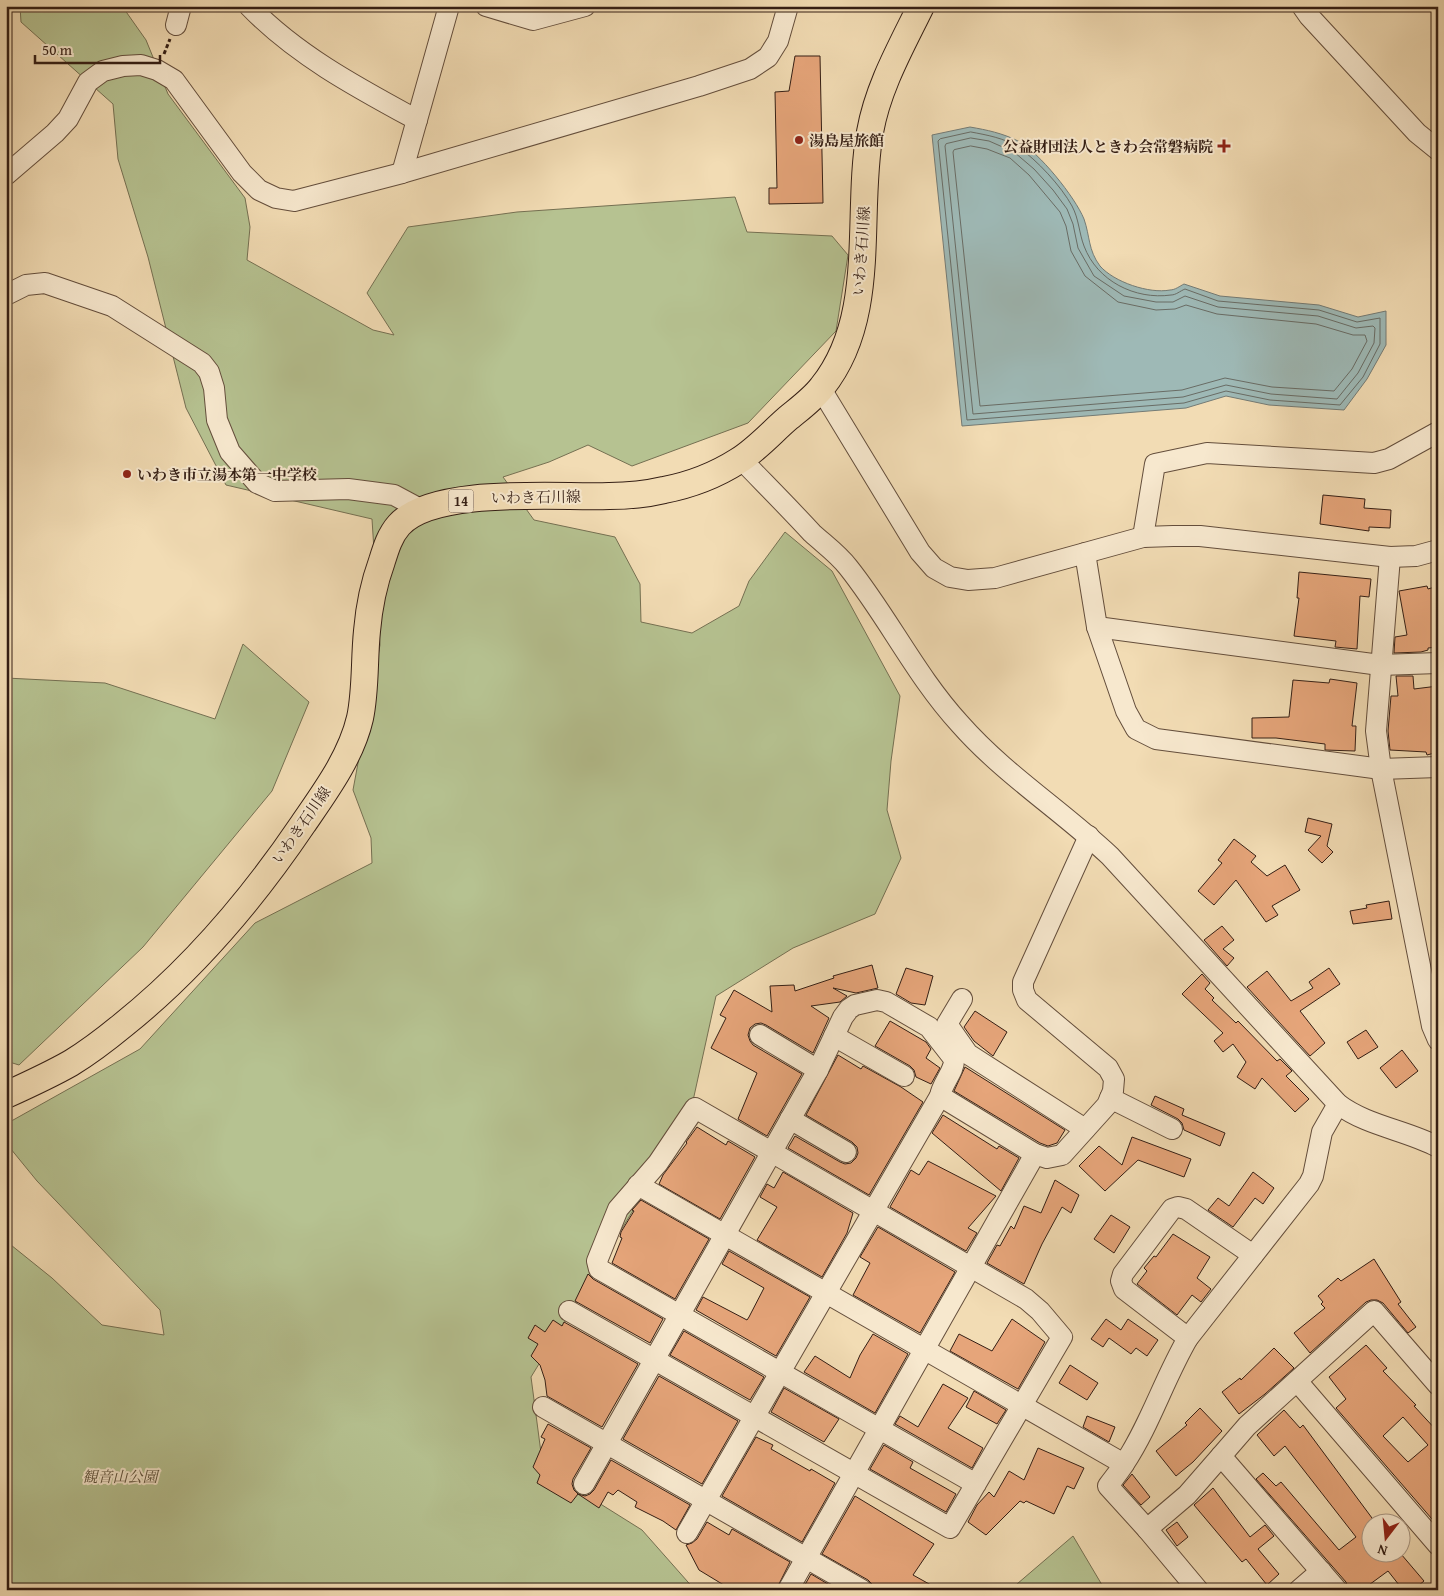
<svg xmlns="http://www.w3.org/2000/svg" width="1444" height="1596" viewBox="0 0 1444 1596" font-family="'Gentium Book Plus','Noto Serif JP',serif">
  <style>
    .green { fill: #b6c291; stroke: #757052 }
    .water { fill: #9eb9b6; stroke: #747b75 }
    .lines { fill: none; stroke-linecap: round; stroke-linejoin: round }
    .shore { stroke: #696c65; stroke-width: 1 }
    .building { fill: #e6a57a; stroke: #341e14; fill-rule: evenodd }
    .minor-casing { stroke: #644e3c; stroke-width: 22 }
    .major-casing { stroke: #341e14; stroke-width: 28 }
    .path { stroke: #341e14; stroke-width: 3; stroke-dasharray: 4 2.5; stroke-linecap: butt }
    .minor { stroke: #f7e8ce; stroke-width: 20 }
    .major { stroke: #f2dcb4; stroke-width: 26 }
    .poi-dot { fill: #8f2418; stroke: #f7e8ce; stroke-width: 2 }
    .labels { text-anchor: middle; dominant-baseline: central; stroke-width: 4; stroke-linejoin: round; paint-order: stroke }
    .shield { fill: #f7e8ce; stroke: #6e5b4c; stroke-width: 1 }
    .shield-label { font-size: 14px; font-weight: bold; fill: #341e14 }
    .poi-label { font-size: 15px; font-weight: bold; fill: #341e14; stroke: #f7e8ce; text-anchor: start }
    .street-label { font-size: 15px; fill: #341e14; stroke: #f7e8ce }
    .park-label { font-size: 15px; font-style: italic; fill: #5b4f3a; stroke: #f7e8ce }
  </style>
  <rect width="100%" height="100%" fill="#f2dcb4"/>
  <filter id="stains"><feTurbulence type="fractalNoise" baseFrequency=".004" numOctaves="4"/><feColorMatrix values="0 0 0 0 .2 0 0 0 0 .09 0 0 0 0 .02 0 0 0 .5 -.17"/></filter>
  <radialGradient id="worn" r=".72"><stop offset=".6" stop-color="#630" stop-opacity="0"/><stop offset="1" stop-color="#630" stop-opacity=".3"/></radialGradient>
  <g class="green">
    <path d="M 20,6 L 122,6 L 146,40 L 168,94 L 245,198 L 250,227 L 247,260 L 373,330 L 394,335 L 367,293 L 408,227 L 517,212 L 735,197 L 747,232 L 832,236 L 848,255 L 836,331 L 748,423 L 632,466 L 588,445 L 549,462 L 503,477 L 534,520 L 615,537 L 640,584 L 641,622 L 692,633 L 739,606 L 749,581 L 785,532 L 832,571 L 900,696 L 891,761 L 887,810 L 901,858 L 875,914 L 793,948 L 716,996 L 689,1119 L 531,1377 L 543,1468 L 642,1530 L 695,1590 L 6,1590 L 6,1241 L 52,1278 L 102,1325 L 164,1335 L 160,1310 L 37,1181 L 6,1143 L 6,1124 L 140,1049 L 255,923 L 372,863 L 371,838 L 353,790 L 380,645 L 372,519 L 226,485 L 186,408 L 148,257 L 118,159 L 113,104 L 21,22 Z"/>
    <path d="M 243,644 L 309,702 L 272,791 L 143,947 L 19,1065 L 6,1061 L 6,678 L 105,683 L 215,719 Z"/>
    <path d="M 1073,1536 L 1105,1590 L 1010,1590 Z"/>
  </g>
  <path class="water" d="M 970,127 C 987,130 1002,133 1018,141 C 1039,152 1075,197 1084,219 C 1090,236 1088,250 1100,266 C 1114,282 1149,294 1170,290 C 1175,290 1180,286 1184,284 L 1220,296 L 1319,305 L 1358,317 L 1386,311 L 1386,345 L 1367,379 L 1344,410 L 1269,405 L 1226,396 L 1186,408 L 962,426 L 932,135 Z"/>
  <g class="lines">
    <g class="shore">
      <path d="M 971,132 C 987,135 1004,138 1018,147 C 1037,160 1061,186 1072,206 C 1079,219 1079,233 1084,246 C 1097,281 1135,300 1171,295 C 1176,295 1180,291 1185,289 L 1218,301 L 1319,310 L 1357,322 L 1380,318 L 1380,344 L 1363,377 L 1340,405 L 1270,400 L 1226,391 L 1184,403 L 967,420 L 938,141 L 940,139 Z"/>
      <path d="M 971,138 L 989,141 L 1014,152 L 1034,169 L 1053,190 L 1067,209 L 1073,224 L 1078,248 L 1094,276 L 1124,296 L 1156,302 L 1173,302 L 1185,296 L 1218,307 L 1318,316 L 1356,328 L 1373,326 L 1375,328 L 1374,343 L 1358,373 L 1337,399 L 1271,394 L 1226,385 L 1183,397 L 973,414 L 945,146 L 946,144 Z"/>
      <path d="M 971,146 L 987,149 L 1010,158 L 1029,175 L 1060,212 L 1066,226 L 1071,251 L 1085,276 L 1118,302 L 1156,310 L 1175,309 L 1186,305 L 1217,314 L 1316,324 L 1353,335 L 1365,335 L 1367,341 L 1352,369 L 1334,391 L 1272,387 L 1225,378 L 1182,390 L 980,406 L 953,152 L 954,150 Z"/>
    </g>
  </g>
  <g class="building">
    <path d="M 795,56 L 820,56 L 823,203 L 769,204 L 769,188 L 777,188 L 775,92 L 789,91 Z"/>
    <path d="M 1323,495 L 1365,499 L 1364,508 L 1391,510 L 1390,528 L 1369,527 L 1369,531 L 1320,524 Z"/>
    <path d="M 1299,572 L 1371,579 L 1369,597 L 1360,596 L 1357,649 L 1335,647 L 1336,641 L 1294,636 L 1299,598 L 1297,598 Z"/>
    <path d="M 1427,586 L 1428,589 L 1438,586 L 1438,647 L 1428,648 L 1428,650 L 1421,652 L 1394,653 L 1395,637 L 1407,635 L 1399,591 Z"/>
    <path d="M 1396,676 L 1413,676 L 1414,689 L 1438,686 L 1438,752 L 1427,755 L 1426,752 L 1390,750 L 1388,731 L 1391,696 L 1398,696 Z"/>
    <path d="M 1330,679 L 1357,683 L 1352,726 L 1356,726 L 1355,751 L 1325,750 L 1325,744 L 1276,738 L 1252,738 L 1252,718 L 1289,717 L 1293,680 L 1329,683 Z"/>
    <path d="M 1308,818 L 1332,824 L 1327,846 L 1333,852 L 1322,863 L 1308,850 L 1321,836 L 1305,832 Z"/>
    <path d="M 1234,839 L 1256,856 L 1251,862 L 1267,876 L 1285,865 L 1300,890 L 1272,906 L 1278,915 L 1266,922 L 1236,880 L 1214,905 L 1198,891 L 1222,863 L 1218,860 Z"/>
    <path d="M 1389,901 L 1392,919 L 1353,924 L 1350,911 L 1367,908 L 1366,905 Z"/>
    <path d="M 1222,926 L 1234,940 L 1223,949 L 1234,958 L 1227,966 L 1204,940 Z"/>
    <path d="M 872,965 L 878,988 L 856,993 L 833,988 L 847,996 L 840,1002 L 811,1006 L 829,1018 L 813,1053 L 766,1025 L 761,1023 L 755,1024 L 750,1028 L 748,1035 L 750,1041 L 753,1045 L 802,1074 L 767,1136 L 738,1119 L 757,1073 L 711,1048 L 726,1018 L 720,1015 L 734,990 L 772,1012 L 770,986 L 794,985 L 795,991 L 834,978 L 833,976 Z"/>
    <path d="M 906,968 L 933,976 L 925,1005 L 911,1003 L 896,994 Z"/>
    <path d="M 1329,968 L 1340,984 L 1300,1011 L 1325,1043 L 1310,1056 L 1247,987 L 1267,971 L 1291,1001 L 1313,988 L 1309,982 Z"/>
    <path d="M 1202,974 L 1210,983 L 1205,989 L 1214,998 L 1212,1000 L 1236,1023 L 1238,1021 L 1277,1061 L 1280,1059 L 1292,1071 L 1286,1076 L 1309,1099 L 1295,1112 L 1262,1078 L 1255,1089 L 1237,1077 L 1246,1062 L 1233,1044 L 1223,1052 L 1214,1041 L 1223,1033 L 1182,994 Z"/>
    <path d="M 975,1011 L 1007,1032 L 993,1056 L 974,1041 L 964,1027 Z"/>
    <path d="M 890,1021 L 926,1042 L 931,1049 L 926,1058 L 940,1068 L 931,1084 L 916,1077 L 914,1070 L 910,1066 L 875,1046 Z"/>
    <path d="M 1366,1030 L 1378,1047 L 1358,1059 L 1347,1042 Z"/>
    <path d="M 1402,1050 L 1418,1071 L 1396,1088 L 1380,1068 Z"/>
    <path d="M 838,1055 L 861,1069 L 863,1066 L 901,1087 L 923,1102 L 869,1195 L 788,1148 L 795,1136 L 840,1162 L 845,1164 L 851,1163 L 856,1158 L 858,1153 L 857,1147 L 852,1142 L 806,1115 Z"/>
    <path d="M 965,1067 L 1065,1130 L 1057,1143 L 1048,1146 L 1040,1143 L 954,1091 Z"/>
    <path d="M 1155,1096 L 1184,1109 L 1182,1115 L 1225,1133 L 1220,1146 L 1184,1130 L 1182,1123 L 1178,1119 L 1151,1105 Z"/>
    <path d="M 943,1115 L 997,1149 L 999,1146 L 1019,1158 L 1001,1191 L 932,1133 Z"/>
    <path d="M 697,1127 L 726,1145 L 728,1141 L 755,1157 L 720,1219 L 659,1184 L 663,1175 L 687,1143 L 686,1142 Z"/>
    <path d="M 1132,1137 L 1191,1159 L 1184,1177 L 1138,1160 L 1105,1191 L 1079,1166 L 1099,1146 L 1122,1165 Z"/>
    <path d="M 928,1161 L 996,1196 L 968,1228 L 977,1233 L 966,1251 L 890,1207 L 911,1170 L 919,1175 Z"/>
    <path d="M 783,1172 L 853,1213 L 847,1233 L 822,1277 L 757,1240 L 777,1207 L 760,1197 L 767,1184 L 774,1188 Z"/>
    <path d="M 1253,1172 L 1274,1188 L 1263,1204 L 1255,1198 L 1233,1227 L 1208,1210 L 1218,1198 L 1229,1206 Z"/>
    <path d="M 1055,1180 L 1079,1195 L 1071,1213 L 1062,1207 L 1042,1244 L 1024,1284 L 987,1263 L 997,1245 L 1000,1246 L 1011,1226 L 1014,1229 L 1024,1206 L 1041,1213 Z"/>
    <path d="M 641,1200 L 709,1239 L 675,1299 L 612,1263 L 622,1238 L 620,1237 L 621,1232 L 634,1211 L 632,1210 Z"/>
    <path d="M 1111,1215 L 1130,1227 L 1114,1253 L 1094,1239 Z"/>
    <path d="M 878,1227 L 955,1272 L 920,1333 L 853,1295 L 870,1263 L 860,1257 Z"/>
    <path d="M 1173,1234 L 1210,1257 L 1197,1278 L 1211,1289 L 1201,1302 L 1192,1295 L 1177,1315 L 1137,1284 L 1147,1271 L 1144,1268 L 1154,1256 L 1156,1257 Z"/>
    <path d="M 729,1251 L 810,1297 L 776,1356 L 696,1310 L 703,1297 L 747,1320 L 749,1317 L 764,1288 L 722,1264 Z"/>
    <path d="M 1374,1259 L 1401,1302 L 1398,1304 L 1416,1327 L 1408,1333 L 1383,1303 L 1377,1300 L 1371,1300 L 1366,1302 L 1310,1353 L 1294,1333 L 1325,1308 L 1321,1304 L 1323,1302 L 1318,1296 L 1338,1278 L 1341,1281 Z"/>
    <path d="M 588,1274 L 593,1279 L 663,1319 L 650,1343 L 575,1301 Z"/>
    <path d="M 1012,1319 L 1045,1342 L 1018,1389 L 950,1351 L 959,1334 L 992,1351 Z"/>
    <path d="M 1106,1319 L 1121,1330 L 1128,1319 L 1158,1340 L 1147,1356 L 1136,1348 L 1131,1354 L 1109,1338 L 1103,1347 L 1091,1339 Z"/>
    <path d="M 553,1320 L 562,1326 L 564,1322 L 638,1364 L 602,1427 L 547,1396 L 545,1380 L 540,1365 L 531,1356 L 538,1344 L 528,1338 L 535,1325 L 545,1332 Z"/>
    <path d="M 684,1331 L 764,1377 L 750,1400 L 670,1355 Z"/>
    <path d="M 873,1334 L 908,1354 L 875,1413 L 804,1372 L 815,1356 L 850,1378 L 860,1355 Z"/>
    <path d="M 1366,1345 L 1387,1368 L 1383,1371 L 1416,1405 L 1414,1406 L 1438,1432 L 1438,1526 L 1336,1408 L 1346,1399 L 1329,1377 ZM 1403,1417 L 1428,1445 L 1408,1462 L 1383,1436 Z"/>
    <path d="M 1274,1348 L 1294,1368 L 1265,1394 L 1239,1414 L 1222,1392 L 1240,1378 L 1241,1380 Z"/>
    <path d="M 1070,1365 L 1098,1383 L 1087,1400 L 1059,1383 Z"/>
    <path d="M 659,1376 L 738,1421 L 702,1484 L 623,1439 Z"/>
    <path d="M 943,1384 L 968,1398 L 948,1428 L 983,1448 L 972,1468 L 895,1424 L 900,1416 L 918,1427 Z"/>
    <path d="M 784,1388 L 839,1419 L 824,1442 L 771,1412 Z"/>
    <path d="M 974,1391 L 1006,1410 L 997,1424 L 966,1407 Z"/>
    <path d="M 1200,1408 L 1222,1431 L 1193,1462 L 1176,1476 L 1156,1451 L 1187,1425 L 1185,1423 Z"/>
    <path d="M 1284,1410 L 1300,1428 L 1303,1425 L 1372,1518 L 1372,1554 L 1401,1554 L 1424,1581 L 1413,1590 L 1403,1590 L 1388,1571 L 1362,1590 L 1349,1590 L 1346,1582 L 1256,1479 L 1263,1473 L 1276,1486 L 1281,1482 L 1339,1550 L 1356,1537 L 1285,1446 L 1274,1456 L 1257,1435 Z"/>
    <path d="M 1087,1416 L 1115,1427 L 1109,1442 L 1083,1427 Z"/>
    <path d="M 548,1424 L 591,1448 L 573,1479 L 572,1484 L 574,1490 L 578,1494 L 585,1496 L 590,1494 L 594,1490 L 611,1460 L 690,1505 L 676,1530 L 663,1521 L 635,1507 L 637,1502 L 618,1490 L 613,1495 L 608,1492 L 599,1508 L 578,1494 L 571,1503 L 537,1483 L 540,1475 L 533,1467 L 545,1439 L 541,1437 Z"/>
    <path d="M 756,1437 L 773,1445 L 771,1449 L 810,1471 L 811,1469 L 835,1483 L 802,1542 L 722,1496 Z"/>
    <path d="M 884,1445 L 913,1462 L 910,1468 L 956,1494 L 946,1512 L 870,1469 Z"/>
    <path d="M 1038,1448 L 1084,1468 L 1074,1489 L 1067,1486 L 1054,1514 L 1026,1501 L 1024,1503 L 1020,1501 L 986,1535 L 968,1522 L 977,1505 L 989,1492 L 994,1497 L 1009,1471 L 1024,1480 Z"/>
    <path d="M 1132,1474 L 1150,1497 L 1141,1505 L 1123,1485 Z"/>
    <path d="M 1213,1488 L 1250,1537 L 1265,1525 L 1274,1536 L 1258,1549 L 1279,1574 L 1267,1585 L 1246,1559 L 1242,1562 L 1194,1505 Z"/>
    <path d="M 855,1496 L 934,1544 L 913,1575 L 940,1590 L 874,1590 L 872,1584 L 868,1580 L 822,1554 Z"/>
    <path d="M 707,1522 L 729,1535 L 732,1529 L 790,1562 L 776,1590 L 732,1590 L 699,1570 L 686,1545 L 692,1543 L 697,1539 Z"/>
    <path d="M 1177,1522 L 1188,1537 L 1177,1546 L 1166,1530 Z"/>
    <path d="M 811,1574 L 838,1590 L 802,1590 Z"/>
  </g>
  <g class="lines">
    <defs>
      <g id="minor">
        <path d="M 249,6 C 296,55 358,88 417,120"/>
        <path d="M 486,6 L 533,20 L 585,6"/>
        <path d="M 1302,6 L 1309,16 L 1417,133 L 1438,150"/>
        <path d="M 176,25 L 181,6"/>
        <path d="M 402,173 L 449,6"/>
        <path d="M 6,175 L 55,133 L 68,119 L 88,82 L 103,71 L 123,66 L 141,65 L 157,70 L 174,80 L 242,173 L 259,190 L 276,198 L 294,201 L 402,173 L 699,86 L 750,69 L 768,57 L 778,41 L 788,6"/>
        <path d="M 6,295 L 26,285 L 45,283 L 112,306 L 202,363 L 209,372 L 214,388 L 217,420 L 230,452 L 257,483 L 275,491 L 348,489 L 394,495 L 422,510"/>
        <path d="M 821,389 L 920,552 L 934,568 L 950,577 L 968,580 L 995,578 L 1143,537 L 1173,536 L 1200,536 L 1390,557 L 1416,556 L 1438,550"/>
        <path d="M 741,459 C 765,484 789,508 812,533 C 824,544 838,554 848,567 C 888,617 916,676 960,724 C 1004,774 1061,810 1110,856 L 1338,1104 C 1367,1126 1406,1130 1438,1147"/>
        <path d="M 1143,537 L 1155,464 L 1207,453 L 1374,463 L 1389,459 L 1438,432"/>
        <path d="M 1085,553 L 1097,627 L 1126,711 L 1136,729 L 1156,739 L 1381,769 L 1438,767"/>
        <path d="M 1390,557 L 1376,731 L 1381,769 L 1432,1026 L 1438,1040"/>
        <path d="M 1097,627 L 1380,665 L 1438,663"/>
        <path d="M 962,999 L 947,1024 L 968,1054 L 1085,1129"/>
        <path d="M 760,1035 L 818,1070"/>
        <path d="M 834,1036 L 904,1076"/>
        <path d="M 940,1096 L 1035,1154 L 1047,1158 L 1062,1155 L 1107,1105 L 1113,1091 L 1114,1079 L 1108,1068 L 1027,1000 L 1023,990 L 1023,982 L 1089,836"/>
        <path d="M 1110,1098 L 1172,1129"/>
        <path d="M 790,1119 L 846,1152"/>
        <path d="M 638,1185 L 1124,1464"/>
        <path d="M 569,1311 L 950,1528 L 1062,1337 L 1040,1311 L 1026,1299 L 695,1108 L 658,1163 L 618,1209 L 597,1261 L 599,1269 L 976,1484"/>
        <path d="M 1188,1338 L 1124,1289 L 1121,1281 L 1123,1274 L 1172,1209 L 1178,1207 L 1186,1209 L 1253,1255"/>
        <path d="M 1297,1381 L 1438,1545"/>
        <path d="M 543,1407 L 862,1590"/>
        <path d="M 584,1484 L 818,1070 L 843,1017 L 849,1009 L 855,1005 L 877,1000 L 886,1002 L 929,1027 L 954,1059 C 955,1071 942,1083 940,1096 L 687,1533"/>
        <path d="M 1147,1529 L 1108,1486 C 1113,1479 1119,1472 1124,1464 C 1150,1425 1164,1379 1188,1338 L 1309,1184 L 1313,1176 L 1322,1132 L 1338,1104"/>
        <path d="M 788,1590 L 1035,1154"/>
        <path d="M 1198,1590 L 1147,1529 L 1187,1495 L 1221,1456"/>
        <path d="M 1299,1590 L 1321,1571"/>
        <path d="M 1337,1590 L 1221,1456 L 1247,1426 L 1374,1311 L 1438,1385"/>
      </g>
      <path id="major" d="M 6,1095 C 28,1085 50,1075 71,1063 C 89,1052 106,1039 123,1025 C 193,969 253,898 303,824 C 325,792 351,757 360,718 C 366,690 364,660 367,631 C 369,607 374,583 382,561 C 386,548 390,535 399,525 C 434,486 559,498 609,496 C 627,496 647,494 664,490 C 690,485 716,475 738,461 C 756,450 771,433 787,419 C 799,409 813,399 822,387 C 879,316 855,215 870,132 C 878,87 901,47 921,6"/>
    </defs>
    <use href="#minor" class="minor-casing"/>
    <use href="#major" class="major-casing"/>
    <path class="path" d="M 164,54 L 170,39"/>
    <use href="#minor" class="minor"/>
    <use href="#major" class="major"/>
  </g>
  <g class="poi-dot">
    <circle cx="799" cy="140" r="5"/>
    <path d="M1221.5 138.5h5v5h5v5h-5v5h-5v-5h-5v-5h5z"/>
    <circle cx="127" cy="474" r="5"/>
  </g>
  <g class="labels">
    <rect class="shield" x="448.5" y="489.5" width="25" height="23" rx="4"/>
    <g class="shield-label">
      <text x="461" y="501">14</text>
    </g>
    <g class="poi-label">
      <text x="809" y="140">湯島屋旅館</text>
      <text x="1213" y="146" text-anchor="end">公益財団法人ときわ会常磐病院</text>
      <text x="137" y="474">いわき市立湯本第一中学校</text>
    </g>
    <g class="street-label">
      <text transform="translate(861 251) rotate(-86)">いわき石川線</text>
      <text transform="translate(536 497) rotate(-1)">いわき石川線</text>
      <text transform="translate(301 825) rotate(-55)">いわき石川線</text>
    </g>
    <g class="park-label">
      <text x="120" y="1476">観音山公園</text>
    </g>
  </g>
  <rect width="1444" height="1596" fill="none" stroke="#f2dcb4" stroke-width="25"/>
  <rect x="8" y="8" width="1429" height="1581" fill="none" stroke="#341e14" stroke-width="2.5"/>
  <rect x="12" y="12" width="1419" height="1571" fill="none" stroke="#341e14"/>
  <g transform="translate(1386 1538) rotate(196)"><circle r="24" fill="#f7e8ce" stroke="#a99784"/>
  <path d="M0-4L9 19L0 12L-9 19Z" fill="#8f2418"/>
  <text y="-8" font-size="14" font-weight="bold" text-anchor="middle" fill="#341e14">N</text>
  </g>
  <path d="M35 55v8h125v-8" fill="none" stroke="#341e14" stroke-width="2.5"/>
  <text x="42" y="55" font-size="15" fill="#341e14" stroke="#f7e8ce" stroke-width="4" paint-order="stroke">50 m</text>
  <rect width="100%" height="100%" filter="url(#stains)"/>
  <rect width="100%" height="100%" fill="url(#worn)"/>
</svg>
